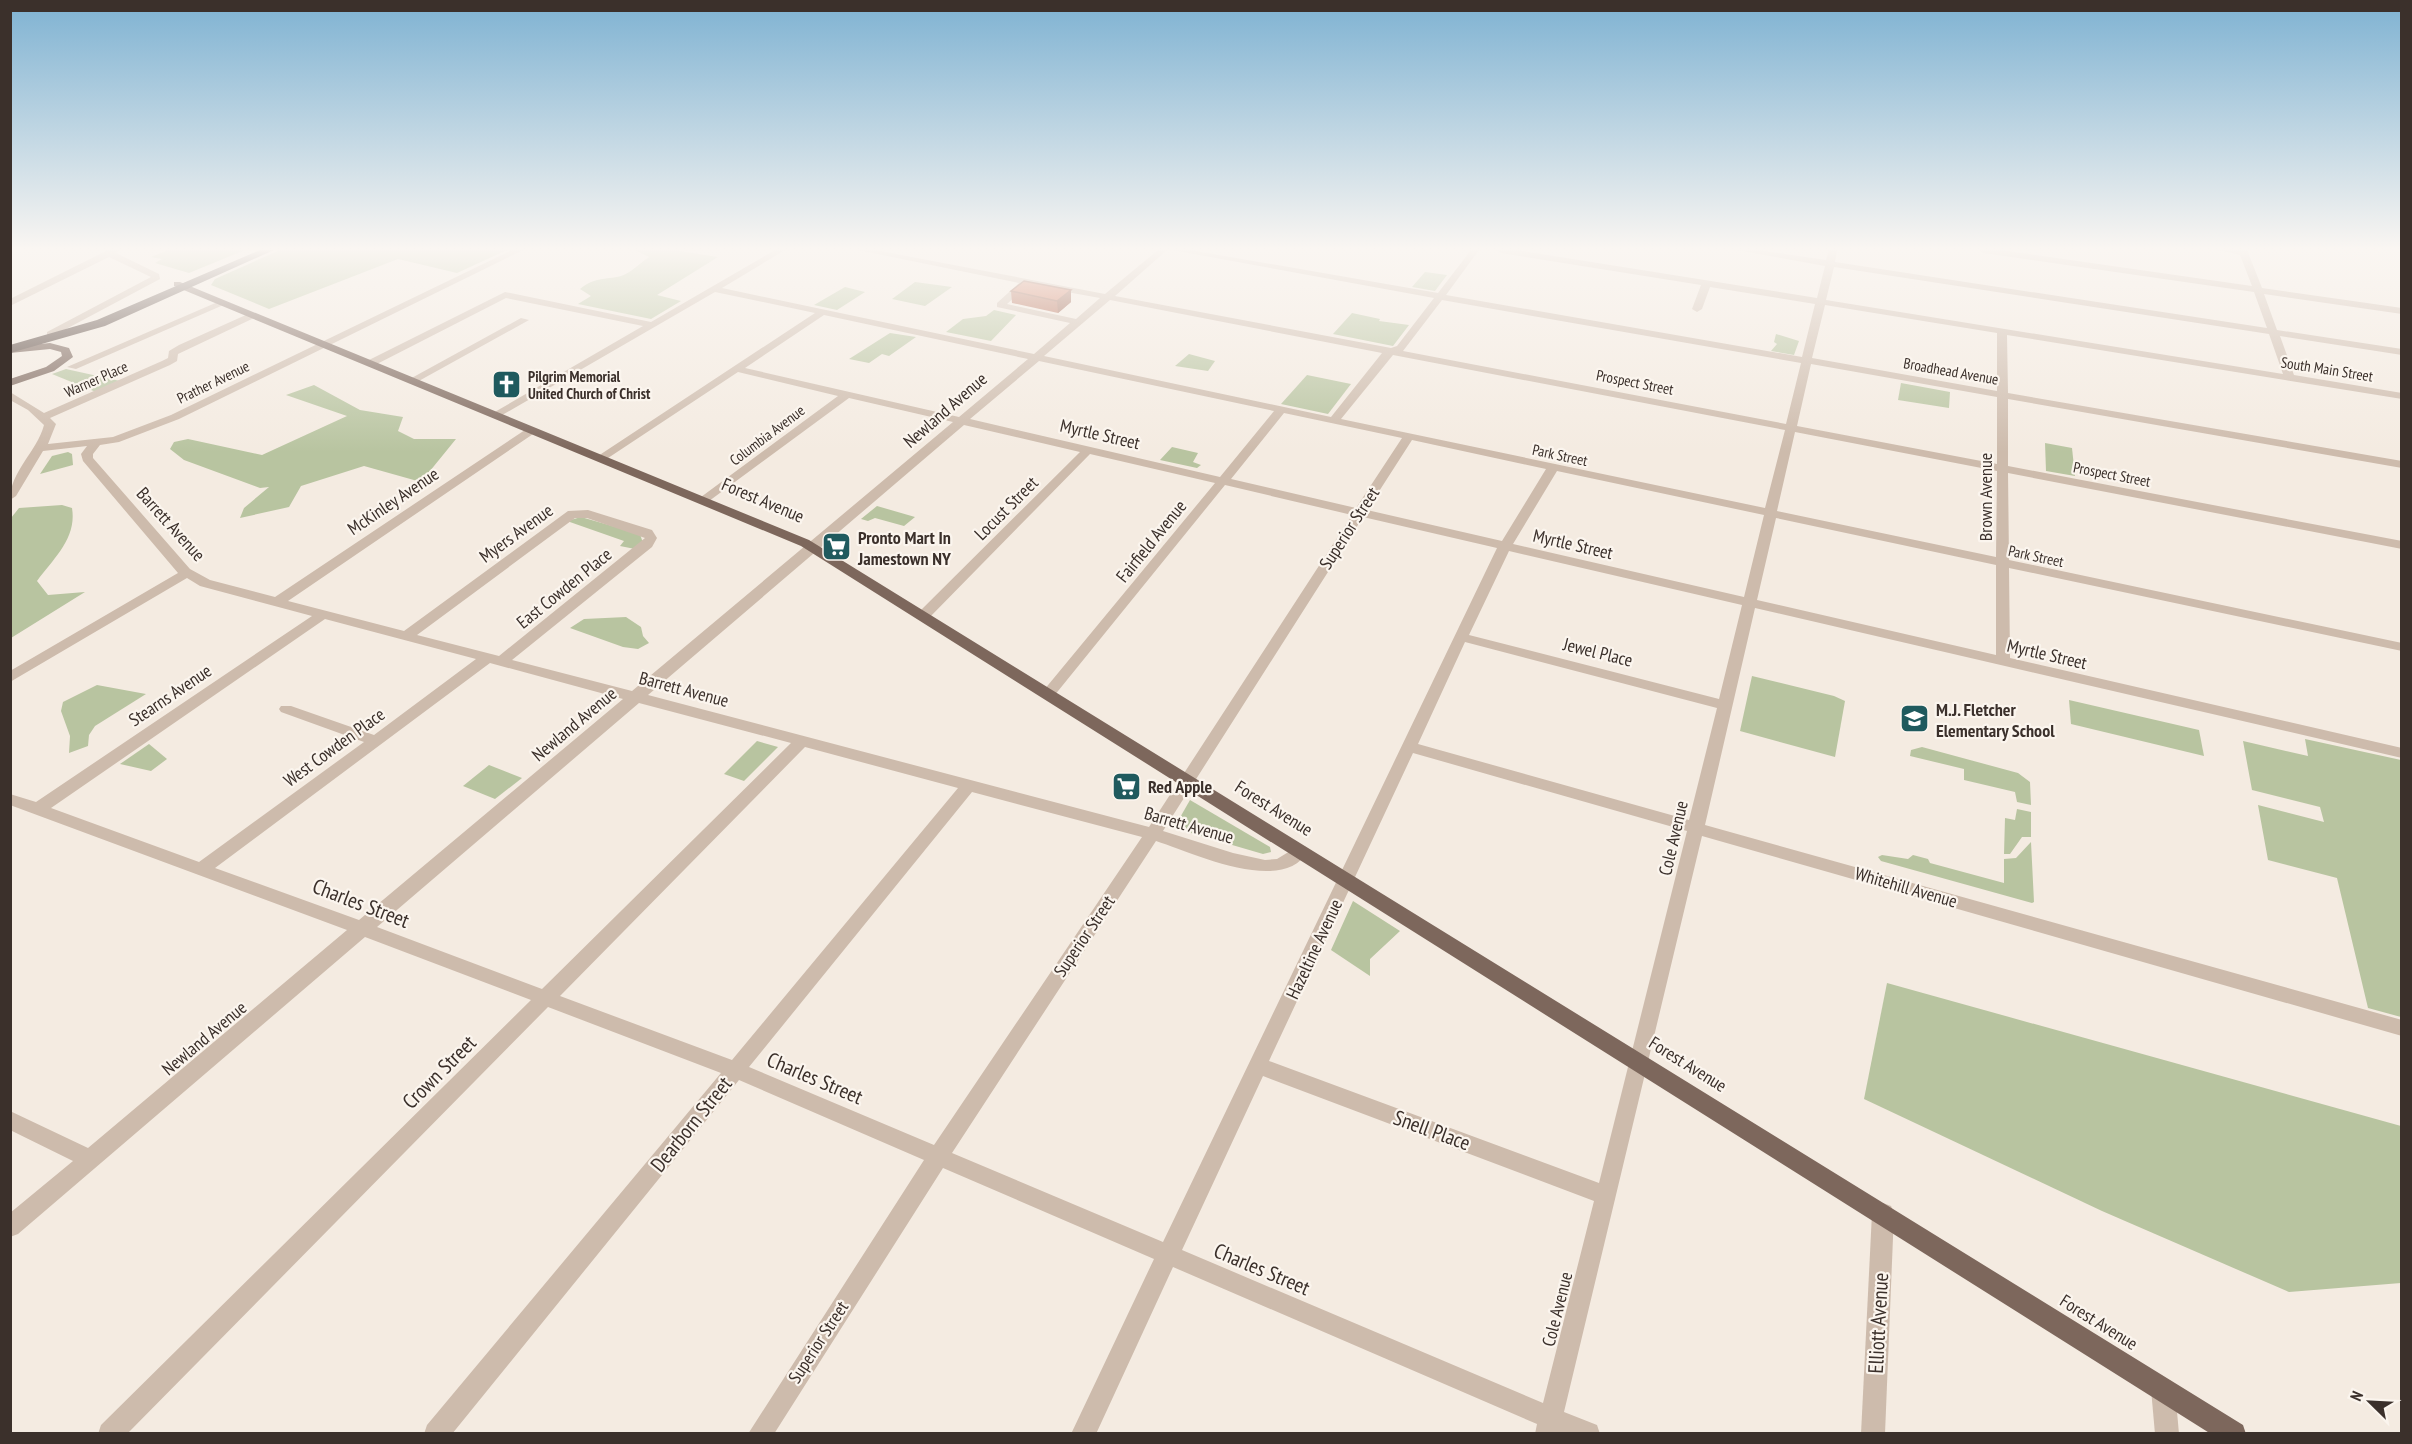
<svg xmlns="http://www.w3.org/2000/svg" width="2412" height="1444" font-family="'PT Sans Narrow',sans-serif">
<rect width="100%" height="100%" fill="#f4ebe1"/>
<g fill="#b8c4a0">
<polygon points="168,250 245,250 189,273 155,263 162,259 151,257"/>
<polygon points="280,250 507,250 457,273 398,259 269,309 211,285 215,279"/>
<path d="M635,250H673L718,257L657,295L681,301L651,319L578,304L591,296L580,289C594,277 605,280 621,276C631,273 641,262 649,257Z"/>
<polygon points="1425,272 1447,275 1435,291 1412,287"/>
<polygon points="915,282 952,287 925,306 892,299"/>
<polygon points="845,287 865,292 837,310 814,305"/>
<polygon points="994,310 1016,315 991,341 946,332 963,319 986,316"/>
<polygon points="1352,313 1380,319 1379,321 1409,325 1393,346 1333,334"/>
<polygon points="890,333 916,337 889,356 882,354 869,363 849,359"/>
<polygon points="1776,334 1799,341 1794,355 1771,351 1777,344 1774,342"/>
<polygon points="1189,354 1215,361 1208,371 1175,366"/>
<polygon points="66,369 120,381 96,392 52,374"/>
<polygon points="1307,375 1351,384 1328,414 1281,404"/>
<polygon points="1901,383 1950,392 1949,408 1898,400"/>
<polygon points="314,385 360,410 403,417 398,431 414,439 456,439 421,482 364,466 301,486 289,507 240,518 244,508 269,487 260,488 184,460 170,449 174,442 188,439 262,455 347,416 286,395"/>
<polygon points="2045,443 2072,448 2075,476 2046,471"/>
<polygon points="1172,447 1198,453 1193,462 1201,465 1197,468 1160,460"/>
<polygon points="68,452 72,454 73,465 40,474 52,456"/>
<path d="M62,505L72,508C77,538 54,558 37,581L48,595L85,592L11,638V518L19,508Z"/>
<polygon points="877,506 915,517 904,526 875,518 868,521 861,519"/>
<polygon points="581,517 640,534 643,543 635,549 620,546 624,541 567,521"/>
<polygon points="626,617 641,627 643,636 649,643 638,649 623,647 570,628 584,619"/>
<polygon points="1752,676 1834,696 1845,701 1835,757 1740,731"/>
<polygon points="97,685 146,694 95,726 89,735 88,746 69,753 70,736 61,711 63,702"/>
<polygon points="2069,700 2199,730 2204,756 2071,724"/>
<polygon points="2305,739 2401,760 2401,1017 2368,1008 2337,878 2268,860 2258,805 2324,822 2320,807 2252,790 2243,741 2308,756"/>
<polygon points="757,741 778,747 744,781 724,774"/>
<polygon points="149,744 167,759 151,771 120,764"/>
<polygon points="1922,747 2018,773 2030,782 2031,805 2017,802 2015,792 1964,780 1964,769 1910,756 1911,750"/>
<polygon points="489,765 522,778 495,799 463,786"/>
<polygon points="1190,800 1270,847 1271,852 1263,854 1174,828"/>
<polygon points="2017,809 2031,812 2031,837 2022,837 2010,854 2004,854 2005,818 2015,820"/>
<polygon points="2031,842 2034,902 2032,903 1881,861 1878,857 1882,855 1908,859 1913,855 1928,859 1930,863 2004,883 2004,859 2016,858"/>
<polygon points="1353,901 1400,931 1370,959 1370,976 1331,950"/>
<polygon points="1887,983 2401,1126 2401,1283 2289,1292 2102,1211 1864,1099"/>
</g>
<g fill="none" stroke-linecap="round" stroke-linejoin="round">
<g fill="#cdbbac" fill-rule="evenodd">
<polygon points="108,250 119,250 116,253 159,274 160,279 51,337 47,336 47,332 151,277 109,257 10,306 10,299"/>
<path d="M512,250H523L179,419L119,442L100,445L93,454V458L190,569L210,580L275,597L528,428H536V432L288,601L404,631L568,511L588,510L652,530L657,538L652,547L512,660L632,691L953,422L849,398L705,504L701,503V497L838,396L738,372L605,460L601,461L595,458L815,313L715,292L497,418L491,415L493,413L643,326L506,298L375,365H367V361L505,292L651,322L775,250H785L722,288L1034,354L1070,323L997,307V303L1019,283L858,250H875L1105,294L1158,250H1167L1115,296L1391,348L1397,346L1434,298L1172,250H1190L1438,293L1471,250H1479L1446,295L1802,357L1815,304L1710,287L1702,309L1697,312L1692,309L1701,285L1501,253L1497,250H1516L1817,298L1825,266L1737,250H1757L1826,260L1829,250H1837L1835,262L2267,328L2254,292L1983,253L1979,250H2000L2252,286L2240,255L2219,250H2247L2262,288L2402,308V314L2264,294L2277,330L2402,349V355L2280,336L2294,375L2402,393V399L2007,335L2008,393L2402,461V468L2008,399V466L2402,541V549L2008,473L2009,560L2402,643V651L2009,568L2010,658L2402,748V758L1755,608L1705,825L2402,1020V1036L1702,836L1564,1412L1597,1425L1600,1434H1535L1537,1424L1173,1267L1096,1434H1071L1154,1259L943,1168L774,1434H748L924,1160L739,1080L452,1434H424L427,1425L721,1073L548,1007L127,1434H98L101,1425L531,1000L365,937L18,1234L10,1237V1213L73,1161L10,1130V1111L88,1148L347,930L10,805V794L36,802L312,616L200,586L187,578L10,682V671L178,573L83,461L81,454L87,446L43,451L16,496L10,500C10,471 37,452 44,425L28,410L10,400V392L44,413L162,361L168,358L169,351L179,345L248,314H254V318L178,354L177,361L170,365L50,418L56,424L48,444L113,437L171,415ZM1834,267L2269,334L2283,374L1826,300ZM1028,285L1100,298L1076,319L1007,304ZM1110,300L1382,353L1331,417L1044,356ZM1442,300L1801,363L1786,424L1403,351ZM1825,305L1997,333V391L1812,358ZM824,315L1028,359L959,417L745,368ZM1393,355L1785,430L1765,508L1341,419ZM1039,361L1274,411L1220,477L970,419ZM1811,364L1997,397V464L1797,426ZM1284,413L1402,438L1356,508L1231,479ZM964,425L1080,452L918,613L916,616L923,620L928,619L1090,454L1215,483L1044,690L1042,693L1044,696H1054L1225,485L1352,515L1149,827L648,695ZM1795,432L1997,471L1996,557L1777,511ZM1412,440L1546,469L1502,541L1367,510ZM1557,471L1764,515L1744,597L1513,544ZM1363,517L1497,548L1163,1242L952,1153L1156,841C1193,853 1283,896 1308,851L1306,847L1300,845L1277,859L1265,860L1233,853L1163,831ZM575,518H587L645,538L499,656L417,635ZM1776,518L1996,565V655L1757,600ZM1509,551L1742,605L1719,699L1469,635ZM325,619L476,659L374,735L291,706H281L279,709L281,712L364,742L199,862L51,808ZM1465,642L1717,708L1689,820L1418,744ZM490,663L623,699L359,920L215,868ZM639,703L791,743L542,989L377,927ZM805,747L958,788L732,1060L560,996ZM1413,753L1687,831L1599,1183L1269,1061ZM972,792L1142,837L934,1145L749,1067ZM1263,1076L1594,1201L1543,1403L1182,1250Z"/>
<polygon points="220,301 228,303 76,369 67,367"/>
<polygon points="521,318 529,320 417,382 408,380"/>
<polygon points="1883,1203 1891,1206 1894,1213 1885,1434 1861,1434 1872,1213 1875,1206"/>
<polygon points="2163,1377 2171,1381 2175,1389 2179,1434 2155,1434 2151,1389 2155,1381"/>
</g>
<g fill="#7d675c" fill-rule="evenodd">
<polygon points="174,282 180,282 809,540 2243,1425 2246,1434 2211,1434 801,546 174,286"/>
<polygon points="50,343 69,348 73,357 54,371 10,386 10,379 46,367 62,356 61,352 50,349 10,353 10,347"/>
</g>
<polygon fill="#5c4a42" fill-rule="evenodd" points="260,250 274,250 105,326 10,353 10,345 97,320"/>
</g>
<polygon fill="#ac5a40" points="1071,290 1071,302 1058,313 1012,303 1011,291"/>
<polygon fill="#8c4a34" points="1071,290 1071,302 1058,313 1057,301"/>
<polygon fill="#c8694b" stroke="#8c4a34" stroke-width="1.5" points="1024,281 1071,290 1057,301 1011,291"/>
<linearGradient id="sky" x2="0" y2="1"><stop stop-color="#7eb2d2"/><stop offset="0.55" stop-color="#faf6f2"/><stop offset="1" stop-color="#faf6f2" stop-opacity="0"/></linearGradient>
<rect width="2412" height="452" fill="url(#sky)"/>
<defs>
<symbol id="church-square" viewBox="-11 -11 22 22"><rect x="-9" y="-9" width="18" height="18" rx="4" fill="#1f5a5e" stroke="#fbf5ee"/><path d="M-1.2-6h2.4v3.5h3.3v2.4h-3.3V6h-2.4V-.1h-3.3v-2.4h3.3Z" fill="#fff"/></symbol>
<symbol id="supermarket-square" viewBox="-11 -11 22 22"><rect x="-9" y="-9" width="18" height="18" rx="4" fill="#1f5a5e" stroke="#fbf5ee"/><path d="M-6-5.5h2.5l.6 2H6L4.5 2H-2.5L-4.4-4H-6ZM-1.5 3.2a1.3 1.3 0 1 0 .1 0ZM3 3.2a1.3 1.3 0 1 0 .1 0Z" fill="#fff"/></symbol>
<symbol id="school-square" viewBox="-11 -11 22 22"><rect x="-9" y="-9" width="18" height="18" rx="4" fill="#1f5a5e" stroke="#fbf5ee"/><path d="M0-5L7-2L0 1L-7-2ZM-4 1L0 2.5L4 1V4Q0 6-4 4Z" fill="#fff"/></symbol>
</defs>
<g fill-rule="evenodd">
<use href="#church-square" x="490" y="368" width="33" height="33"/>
<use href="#supermarket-square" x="820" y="530" width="33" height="33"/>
<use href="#school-square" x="1898" y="702" width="33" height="33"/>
<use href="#supermarket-square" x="1110" y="770" width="33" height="33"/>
</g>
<g text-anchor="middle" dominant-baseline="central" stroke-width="4.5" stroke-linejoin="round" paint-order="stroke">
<g font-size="15" fill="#3b302b" stroke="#fbf5ee">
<text transform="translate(2327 369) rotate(9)">South Main Street</text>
<text transform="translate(1951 371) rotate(10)">Broadhead Avenue</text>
<text transform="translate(96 379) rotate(-24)">Warner Place</text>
<text transform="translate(213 382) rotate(-26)">Prather Avenue</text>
<text transform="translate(1635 382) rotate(11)">Prospect Street</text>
<text transform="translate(767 435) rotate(-37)">Columbia Avenue</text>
<text transform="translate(1560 455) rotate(12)">Park Street</text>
<text transform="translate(2112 474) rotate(11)">Prospect Street</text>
<text transform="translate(2036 556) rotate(12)">Park Street</text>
</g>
<g font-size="15" font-weight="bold" fill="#3b302b" stroke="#fbf5ee" text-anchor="start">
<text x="528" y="376">Pilgrim Memorial<tspan x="528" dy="17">United Church of Christ</tspan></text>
</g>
<g font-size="18" fill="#3b302b" stroke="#fbf5ee">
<text transform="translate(945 410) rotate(-41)">Newland Avenue</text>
<text transform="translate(1100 434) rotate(13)">Myrtle Street</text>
<text transform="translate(1985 497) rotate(-90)">Brown Avenue</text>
<text transform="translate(763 500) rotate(23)">Forest Avenue</text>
<text transform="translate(393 501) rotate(-34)">McKinley Avenue</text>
<text transform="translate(1006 508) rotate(-45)">Locust Street</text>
<text transform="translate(171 524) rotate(48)">Barrett Avenue</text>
<text transform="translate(1349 528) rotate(-57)">Superior Street</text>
<text transform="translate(516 533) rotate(-36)">Myers Avenue</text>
<text transform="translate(1151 541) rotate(-51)">Fairfield Avenue</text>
<text transform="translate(1573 544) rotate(13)">Myrtle Street</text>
<text transform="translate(564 588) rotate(-39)">East Cowden Place</text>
<text transform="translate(1598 652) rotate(14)">Jewel Place</text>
<text transform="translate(2047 654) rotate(13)">Myrtle Street</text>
<text transform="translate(684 689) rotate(15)">Barrett Avenue</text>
<text transform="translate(170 695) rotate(-34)">Stearns Avenue</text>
<text transform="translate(574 724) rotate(-40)">Newland Avenue</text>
<text transform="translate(334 747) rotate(-36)">West Cowden Place</text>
<text transform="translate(1274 808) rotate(32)">Forest Avenue</text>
<text transform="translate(1189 825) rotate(16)">Barrett Avenue</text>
<text transform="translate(1673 838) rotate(-77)">Cole Avenue</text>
<text transform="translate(1906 887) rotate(16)">Whitehill Avenue</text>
<text transform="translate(1084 936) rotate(-56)">Superior Street</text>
<text transform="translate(1314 949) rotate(-65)">Hazeltine Avenue</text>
<text transform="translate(204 1038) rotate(-40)">Newland Avenue</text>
<text transform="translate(1688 1064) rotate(32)">Forest Avenue</text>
<text transform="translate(1557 1309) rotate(-76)">Cole Avenue</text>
<text transform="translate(2099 1322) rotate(32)">Forest Avenue</text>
<text transform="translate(818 1342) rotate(-57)">Superior Street</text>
</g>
<g font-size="18" font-weight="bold" fill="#3b302b" stroke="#fbf5ee" text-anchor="start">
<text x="858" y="537">Pronto Mart In<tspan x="858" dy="21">Jamestown NY</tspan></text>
<text x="1936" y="709">M.J. Fletcher<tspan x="1936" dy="21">Elementary School</tspan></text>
<text x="1148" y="786">Red Apple</text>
</g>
<g font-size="21" fill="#3b302b" stroke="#fbf5ee">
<text transform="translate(361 903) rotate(21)">Charles Street</text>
<text transform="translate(439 1072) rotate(-45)">Crown Street</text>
<text transform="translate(815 1078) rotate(23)">Charles Street</text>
<text transform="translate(691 1124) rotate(-51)">Dearborn Street</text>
<text transform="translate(1432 1130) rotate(20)">Snell Place</text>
<text transform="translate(1262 1269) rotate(23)">Charles Street</text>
<text transform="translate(1878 1323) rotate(-87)">Elliott Avenue</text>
</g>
</g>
<rect width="2412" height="1444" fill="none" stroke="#3b302b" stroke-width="24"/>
<g transform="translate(2370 1402) rotate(294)" stroke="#fbf5ee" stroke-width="4.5" paint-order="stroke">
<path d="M0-4.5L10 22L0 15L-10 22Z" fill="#3b302b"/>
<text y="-9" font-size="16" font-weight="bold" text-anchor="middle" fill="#3b302b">N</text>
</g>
</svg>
